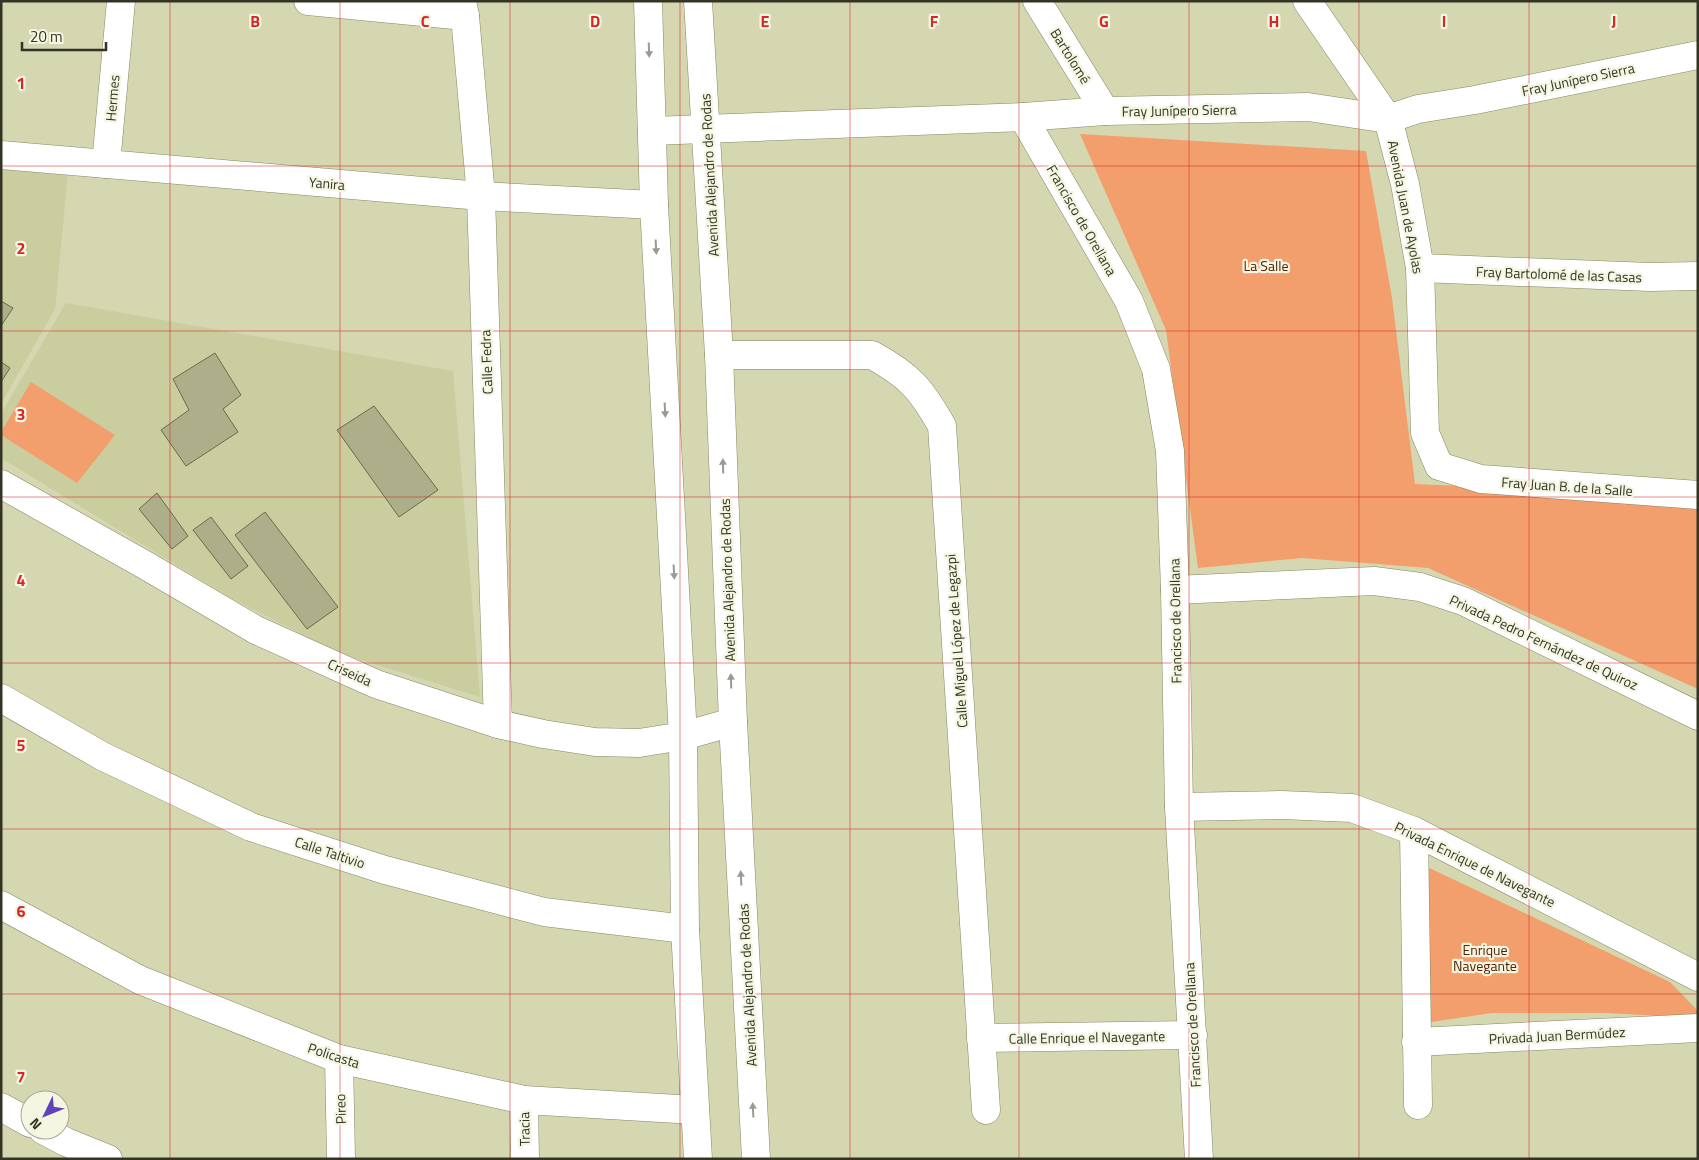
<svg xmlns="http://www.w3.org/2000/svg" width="1699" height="1160" font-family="'Titillium Web',sans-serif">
<rect width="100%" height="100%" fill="#d4d7af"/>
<g fill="#cacd9e">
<polygon points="1,166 68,171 55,309 1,404"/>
<polygon points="66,303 453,371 480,697 339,653 229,597 1,458 1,414"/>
</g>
<g fill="#f39e6d">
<polygon points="1080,134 1366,151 1392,298 1415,484 1485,487 1698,507 1698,689 1428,568 1302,558 1198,568 1166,330"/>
<polygon points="31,382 115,435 77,483 1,435 1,432"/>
<polygon points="1425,866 1670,982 1698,1011 1698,1018 1606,1013 1492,1013 1431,1022"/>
</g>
<g fill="#acaf89" stroke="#6a6c48">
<polygon points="1,301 13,308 1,326"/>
<polygon points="215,353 241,395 223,409 238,432 186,466 161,430 189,410 173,379"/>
<polygon points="1,362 10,368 1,382"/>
<polygon points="374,406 438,490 399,517 337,430"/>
<polygon points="157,493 188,536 172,549 139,509"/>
<polygon points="265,512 338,607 307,629 235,535"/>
<polygon points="211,517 248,566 231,579 193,530"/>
</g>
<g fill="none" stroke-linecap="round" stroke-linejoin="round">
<defs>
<g id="minor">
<polyline points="308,1 465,16"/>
<polyline points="462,1 465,16 481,196 498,724"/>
<polyline points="1037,1 1105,111"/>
<polyline points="1307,1 1388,119 1405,184 1420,268 1425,433 1439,466 1481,479 1698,495"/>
<polyline points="1023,117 1129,301 1156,369 1170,451 1175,590 1179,807 1199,1159"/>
<polyline points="652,131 1023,117 1105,111 1308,107 1388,119 1418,109 1475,100 1698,55"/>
<polyline points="1,155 481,196 654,205"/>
<polyline points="106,164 121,1"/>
<polyline points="1420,268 1650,277 1698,276"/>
<path d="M719,355H872C910,376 921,389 942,426L986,1110"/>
<polyline points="1,484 145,565 256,630 376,684 498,724 543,734 595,742 639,743 683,736 733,722"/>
<polyline points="1175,590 1374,581 1420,587 1463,601 1698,716"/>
<polyline points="1,698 102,756 251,827 385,870 544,912 685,929"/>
<polyline points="1179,807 1282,805 1352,808 1414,831 1698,977"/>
<polyline points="1414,831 1418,1105"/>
<polyline points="1,905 140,980 339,1059 524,1100 695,1110"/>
<polyline points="981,1038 1193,1035"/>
<polyline points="1416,1042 1698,1028"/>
<polyline points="339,1059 341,1159"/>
<polyline points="524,1100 525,1159"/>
<polyline points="1,1107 30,1123"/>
<polyline points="43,1130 66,1142 108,1159"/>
</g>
<g id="tertiary">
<polyline points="648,1 654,205 683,736 685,929 698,1159"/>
<polyline points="698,1 719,355 733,722 756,1159"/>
</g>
</defs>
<use href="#minor" stroke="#868863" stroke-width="29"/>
<use href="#tertiary" stroke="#868863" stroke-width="29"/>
<use href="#minor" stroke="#fff" stroke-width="28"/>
<use href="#tertiary" stroke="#fff" stroke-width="28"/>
</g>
<defs><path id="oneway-solid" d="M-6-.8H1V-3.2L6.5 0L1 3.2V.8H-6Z" transform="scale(1.25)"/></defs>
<g fill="#999a92">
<use href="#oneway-solid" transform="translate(649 50) rotate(88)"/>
<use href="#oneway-solid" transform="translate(656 247) rotate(87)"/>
<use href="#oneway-solid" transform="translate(665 410) rotate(87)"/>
<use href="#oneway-solid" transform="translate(723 466) rotate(-92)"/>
<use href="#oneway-solid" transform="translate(674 572) rotate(87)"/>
<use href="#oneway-solid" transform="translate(731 681) rotate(-92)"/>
<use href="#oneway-solid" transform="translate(741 878) rotate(-93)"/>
<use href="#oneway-solid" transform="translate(753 1110) rotate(-93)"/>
</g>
<path fill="none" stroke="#d62828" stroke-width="1" stroke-opacity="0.55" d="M170,1V1159M340,1V1159M510,1V1159M680,1V1159M850,1V1159M1019,1V1159M1189,1V1159M1359,1V1159M1529,1V1159M1,166H1698M1,331H1698M1,497H1698M1,663H1698M1,829H1698M1,994H1698"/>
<g text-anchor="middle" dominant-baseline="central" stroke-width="4.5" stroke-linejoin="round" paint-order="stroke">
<g font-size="14" fill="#333424" stroke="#f4f6e2">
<text transform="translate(1071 56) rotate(58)">Bartolomé</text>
<text transform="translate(1578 79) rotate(-12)">Fray Junípero Sierra</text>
<text transform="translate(112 98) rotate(-85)">Hermes</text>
<text transform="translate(1179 110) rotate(-1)">Fray Junípero Sierra</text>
<text transform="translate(709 175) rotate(-93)">Avenida Alejandro de Rodas</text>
<text transform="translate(327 183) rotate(5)">Yanira</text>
<text transform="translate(1406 207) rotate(79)">Avenida Juan de Ayolas</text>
<text transform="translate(1082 220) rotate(60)">Francisco de Orellana</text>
<text transform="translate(1559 274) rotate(2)">Fray Bartolomé de las Casas</text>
<text transform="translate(486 362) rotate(-92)">Calle Fedra</text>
<text transform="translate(1567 486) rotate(4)">Fray Juan B. de la Salle</text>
<text transform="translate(727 580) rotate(-92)">Avenida Alejandro de Rodas</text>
<text transform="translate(1175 621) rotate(-91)">Francisco de Orellana</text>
<text transform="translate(956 641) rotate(-94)">Calle Miguel López de Legazpi</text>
<text transform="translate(1544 642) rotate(25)">Privada Pedro Fernández de Quiroz</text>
<text transform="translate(350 672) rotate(24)">Criseida</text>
<text transform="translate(330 852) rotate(18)">Calle Taltivio</text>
<text transform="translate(1475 864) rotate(26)">Privada Enrique de Navegante</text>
<text transform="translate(747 985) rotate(-93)">Avenida Alejandro de Rodas</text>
<text transform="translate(1192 1025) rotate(-93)">Francisco de Orellana</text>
<text transform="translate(1557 1035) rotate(-3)">Privada Juan Bermúdez</text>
<text transform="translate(1087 1037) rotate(-1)">Calle Enrique el Navegante</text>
<text transform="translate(334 1055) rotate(18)">Policasta</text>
<text transform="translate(340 1109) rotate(-92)">Pireo</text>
<text transform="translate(524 1129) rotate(-91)">Tracia</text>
</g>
<g font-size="14" fill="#512405" stroke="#f4f6e2">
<text x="1266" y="265">La Salle</text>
<text x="1485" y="949">Enrique<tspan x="1485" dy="16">Navegante</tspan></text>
</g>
</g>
<g font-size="16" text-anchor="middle" font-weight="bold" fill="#d62828" stroke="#f4f6e2" stroke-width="4.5" stroke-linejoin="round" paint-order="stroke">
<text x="255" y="27">B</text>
<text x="425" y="27">C</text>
<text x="595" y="27">D</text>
<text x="765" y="27">E</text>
<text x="934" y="27">F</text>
<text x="1104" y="27">G</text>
<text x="1274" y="27">H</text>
<text x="1444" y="27">I</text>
<text x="1614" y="27">J</text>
<text x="21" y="89">1</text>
<text x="21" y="254">2</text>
<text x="21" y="420">3</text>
<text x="21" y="586">4</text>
<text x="21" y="751">5</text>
<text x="21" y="917">6</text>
<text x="21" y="1083">7</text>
</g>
<rect width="1699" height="1160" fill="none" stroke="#333424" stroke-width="5"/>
<g transform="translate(45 1115) rotate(227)"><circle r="24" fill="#f4f6e2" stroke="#a7a896"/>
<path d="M0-4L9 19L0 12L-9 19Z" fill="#6242ba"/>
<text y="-8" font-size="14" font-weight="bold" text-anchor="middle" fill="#333424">N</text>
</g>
<path d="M22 42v8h84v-8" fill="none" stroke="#333424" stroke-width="2.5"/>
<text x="30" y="42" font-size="15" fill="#333424" stroke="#f4f6e2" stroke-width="4" paint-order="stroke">20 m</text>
</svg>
